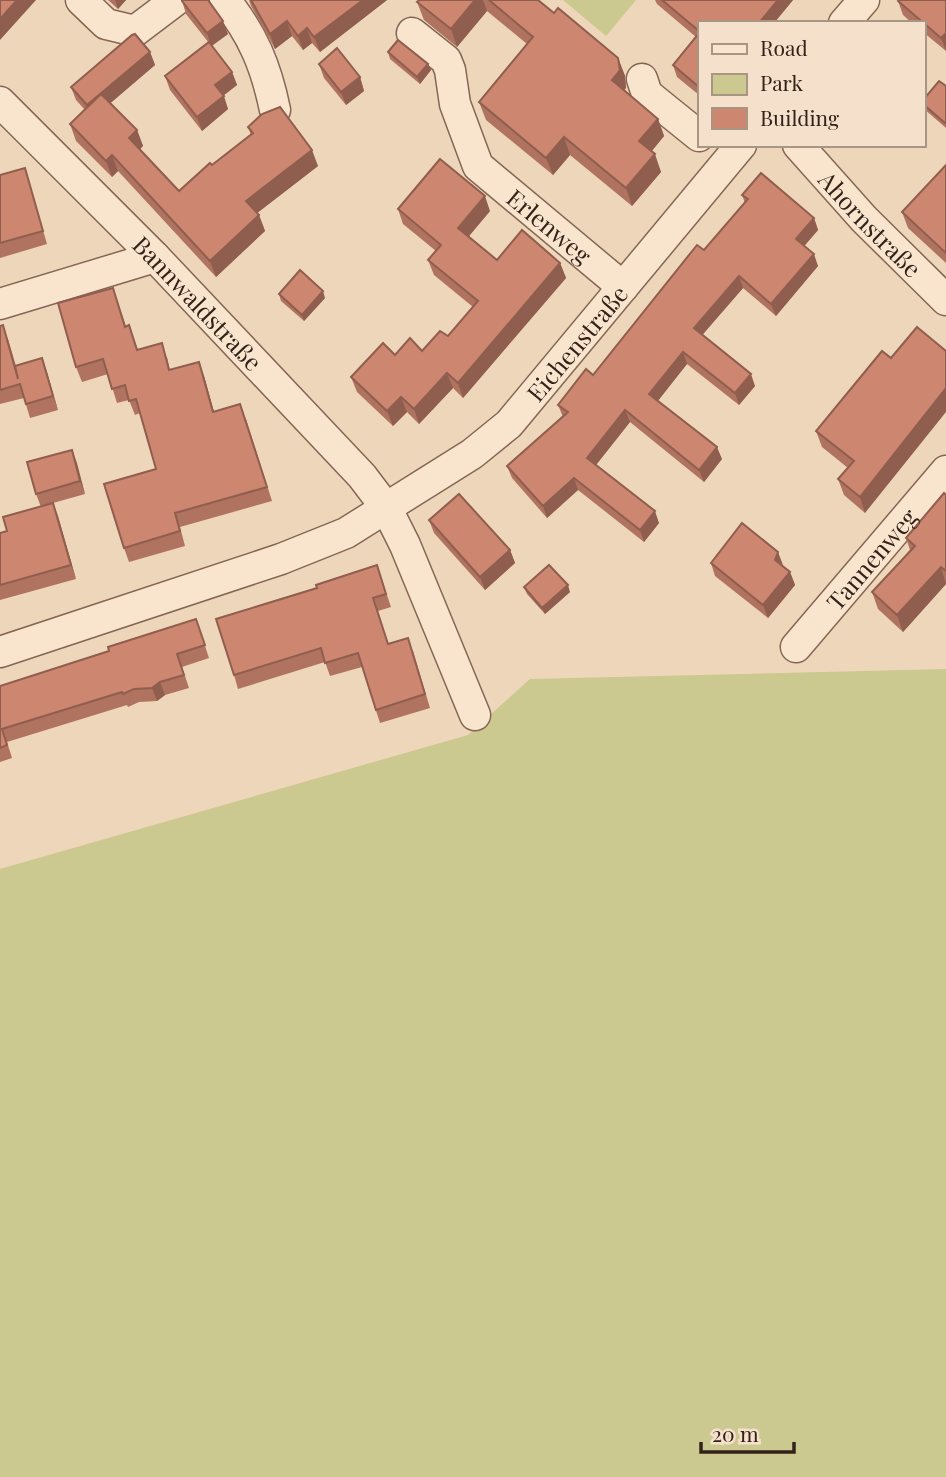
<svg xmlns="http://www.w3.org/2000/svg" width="946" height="1477" font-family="'Playfair Display',serif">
<rect width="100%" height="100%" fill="#eed6bb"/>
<g fill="#cbc890">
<polygon points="563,0 636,0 606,36"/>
<polygon points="946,669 946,1477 0,1477 0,869 468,735 530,679"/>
</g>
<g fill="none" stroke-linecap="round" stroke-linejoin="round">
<defs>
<g id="minor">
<polyline points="81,0 106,24 135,31 176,0"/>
<path d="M225,0C253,35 266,66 275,110"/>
<polyline points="844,23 864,0"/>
<path id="s1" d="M412,33L446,60L450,70L455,104L478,166L623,287"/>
<polyline points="642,79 647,94 699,136"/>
<path id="s2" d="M0,102L155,257L362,476L387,509L405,545L475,715"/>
<path id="s3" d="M798,145L864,219L946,300"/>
<polyline points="0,304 155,257"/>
<path id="s4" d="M796,647L946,471"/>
<path id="s5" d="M0,652L281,559L346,533L472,454L509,424L741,145"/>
</g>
</defs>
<use href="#minor" stroke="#856655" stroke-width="33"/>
<use href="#minor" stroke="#f9e5ce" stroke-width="30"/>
</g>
<g fill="#b07360">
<polygon points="108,0 126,0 118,9"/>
<polygon points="249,0 387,0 320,52 312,43 303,50 292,36 275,49 251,6"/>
<polygon points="419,0 538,0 554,13 618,58 625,76 626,88 624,90 658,119 664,136 652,151 661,172 632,206 570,155 553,175 486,120 479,102 527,44 487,11 457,47 424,20 417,2"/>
<polygon points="655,0 793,0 774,23 699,23 699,95 677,77 673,65 696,37 657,4"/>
<polygon points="946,0 946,51 923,32 923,23 912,23 903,15 898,1"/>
<polygon points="182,1 228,34 212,46 232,72 237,85 223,96 228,109 202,131 170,90 165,76 209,43 186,14"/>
<polygon points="150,52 155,65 110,103 137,130 143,146 140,149 179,191 251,135 248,127 318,166 257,213 259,215 265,231 216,277 118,171 112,177 76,141 70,124 85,110 76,100 71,87"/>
<polygon points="388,52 428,64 431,70 420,84 390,59"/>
<polygon points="319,64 360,77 364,91 346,105 324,78"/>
<polygon points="946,86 946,128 923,108 923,100"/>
<polygon points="946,165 946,263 908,228 902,212"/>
<polygon points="25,168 47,244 0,258 0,175"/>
<polygon points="742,195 814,218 818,230 804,246 818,266 776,316 743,288 702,335 755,386 739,405 687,364 658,400 722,459 704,482 630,422 596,465 659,523 644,542 578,490 547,518 512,478 507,466 563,417 558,405 593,375 704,250 745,203"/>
<polygon points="398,209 490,211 469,236 497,260 560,263 566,278 463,398 453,388 419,424 407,412 393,426 357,392 351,377 395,355 422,351 448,336 473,307 434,275 428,260 436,251 403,224"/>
<polygon points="113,288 126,326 129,325 138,350 167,357 170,370 204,376 214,412 246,419 272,501 180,527 185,546 129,562 124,548 156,469 140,413 135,415 129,400 117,403 108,374 82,382 76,367"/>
<polygon points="279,294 325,298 304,321 281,301"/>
<polygon points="0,326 8,339 16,366 42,358 58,410 30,418 24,398 0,404"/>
<polygon points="891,358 865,513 844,495 838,479 848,468 822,447 816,431"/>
<polygon points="72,450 85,494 53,503 76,579 0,600 0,533 7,531 41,507 36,494"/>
<polygon points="946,495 946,584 903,632 878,609 872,592 910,550 906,538"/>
<polygon points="429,520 510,550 515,563 485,590 434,533"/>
<polygon points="711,563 783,566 790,572 795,585 768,618 715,576"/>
<polygon points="377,565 391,607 378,611 388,643 413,651 430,708 380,723 362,667 330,676 325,662 238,689 234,675 317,588"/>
<polygon points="524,587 570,592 545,614 527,594"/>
<polygon points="196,619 209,658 182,667 189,688 165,695 157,701 139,702 128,707 127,705 7,742 12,758 0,762 0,686 109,651"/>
</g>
<g fill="#905e4e">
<polygon points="17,0 36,0 0,40 0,19"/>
<polygon points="115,0 126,0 118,9"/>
<polygon points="363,0 387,0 320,52 314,37"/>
<polygon points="475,0 483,0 487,11 457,47 451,29"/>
<polygon points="778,0 793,0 774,23 759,23"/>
<polygon points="223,21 228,34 211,46 207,33"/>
<polygon points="287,21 292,36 275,49 270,34"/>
<polygon points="307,28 312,43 303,50 298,36"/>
<polygon points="946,33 946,51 941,38"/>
<polygon points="150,52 155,65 92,119 87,105"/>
<polygon points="618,58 625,76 626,88 618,97 612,80"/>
<polygon points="428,64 431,70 420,84 417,77"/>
<polygon points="232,72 237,85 220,98 215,85"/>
<polygon points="360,77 364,91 346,105 341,92"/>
<polygon points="224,96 228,109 202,131 197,117"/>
<polygon points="658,119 664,136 645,159 639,141"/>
<polygon points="137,130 143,146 135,154 129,138"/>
<polygon points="564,137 570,155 553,175 546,158"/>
<polygon points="312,150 318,166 252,217 246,201"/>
<polygon points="655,154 661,172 632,206 626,188"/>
<polygon points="112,155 118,171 112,177 106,161"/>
<polygon points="485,196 490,211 464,242 458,228"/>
<polygon points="259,215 265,231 216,277 210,261"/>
<polygon points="814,218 818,230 800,251 796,239"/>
<polygon points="814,254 818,266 776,316 771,304"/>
<polygon points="560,263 566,278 463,398 458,383"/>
<polygon points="739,276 743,288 698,340 694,328"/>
<polygon points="323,291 325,298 304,321 302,315"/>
<polygon points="683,352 687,364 654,406 649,394"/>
<polygon points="42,358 47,372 58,410 53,396"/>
<polygon points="199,362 204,376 218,427 213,412"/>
<polygon points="447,373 453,388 419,424 414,409"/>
<polygon points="751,374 755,386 739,405 735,393"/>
<polygon points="946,388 946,412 865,513 860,497"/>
<polygon points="401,397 407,412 393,426 387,411"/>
<polygon points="625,410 630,422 592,470 587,458"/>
<polygon points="717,447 722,459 704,482 699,470"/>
<polygon points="72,450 77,463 85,494 80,481"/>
<polygon points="574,478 578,490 547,518 543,506"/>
<polygon points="53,503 58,516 76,579 71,565"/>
<polygon points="655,511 659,523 644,542 640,530"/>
<polygon points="510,550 515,563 485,590 480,577"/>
<polygon points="778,552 783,565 775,560"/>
<polygon points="941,567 946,584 903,632 897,615"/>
<polygon points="790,572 795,585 768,618 763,605"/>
<polygon points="568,585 570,592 545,614 542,608"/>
<polygon points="160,682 165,695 157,701 152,688"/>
</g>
<g fill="#cd8670" stroke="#905e4e" stroke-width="2">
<polygon points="0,0 17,0 0,19"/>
<polygon points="182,0 208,0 223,21 207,33 182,1"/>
<polygon points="251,0 363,0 314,37 307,28 298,36 287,21 270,34"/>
<polygon points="419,0 475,0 451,29 417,2"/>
<polygon points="489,0 538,0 554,13 558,8 618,58 620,70 612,80 658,119 639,141 655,154 626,188 564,137 546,158 479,102 533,37"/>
<polygon points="662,0 778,0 759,23 699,23 699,31"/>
<polygon points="899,0 946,0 946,33 941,38 898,1"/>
<polygon points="699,33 699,87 673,65"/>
<polygon points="135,34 150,52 87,105 71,87 132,35"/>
<polygon points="398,40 428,64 417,77 388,52"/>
<polygon points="209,42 232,72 215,85 224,96 197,117 165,76"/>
<polygon points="337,48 360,77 341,92 319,64"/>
<polygon points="939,81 946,86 946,121 945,123 923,104 923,100"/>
<polygon points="101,94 137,130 129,138 179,191 210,163 212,165 253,133 248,127 262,114 280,107 312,150 246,201 259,215 210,261 112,155 106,161 70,124"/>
<polygon points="440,159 485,196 458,228 497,260 522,230 560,263 458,383 447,373 414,409 401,397 387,411 351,377 383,343 395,355 410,338 422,351 440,331 448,336 478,301 428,260 441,245 398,209"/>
<polygon points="946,165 946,253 902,212"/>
<polygon points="25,168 43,231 0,243 0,175"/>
<polygon points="761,173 814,218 796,239 814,254 771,304 739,276 694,328 751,374 735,393 683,352 649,394 717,447 699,470 625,410 587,458 655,511 640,530 574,478 543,506 507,466 568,412 558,405 586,369 593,375 697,245 704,250 748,199 742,195"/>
<polygon points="300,270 323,291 302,315 279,294"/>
<polygon points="113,288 125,327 129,325 137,350 162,343 169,370 199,362 213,412 240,404 267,487 175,513 180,531 124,548 104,484 156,469 136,399 129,401 125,385 112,389 103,359 76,367 58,303"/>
<polygon points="3,325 18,379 15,366 42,358 53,396 26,404 20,384 0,390 0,326"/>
<polygon points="917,327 946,351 946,388 860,497 838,479 854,461 816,431 882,351 891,358"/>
<polygon points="72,450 80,481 36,494 27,462"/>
<polygon points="944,493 946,495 946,571 941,567 897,615 872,592 915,546 906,538"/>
<polygon points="459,494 510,550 480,577 429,520"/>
<polygon points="53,503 71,565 0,585 0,533 7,531 3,517"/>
<polygon points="742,523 778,552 775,560 790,572 763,605 711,563"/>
<polygon points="377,565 386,594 373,598 388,644 408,638 425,694 376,710 358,653 325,663 321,648 234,675 216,619 317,588 316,585"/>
<polygon points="549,565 568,585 542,608 524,587"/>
<polygon points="196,619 205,645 177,654 184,675 160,682 152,688 134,689 123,694 122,692 2,729 7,745 0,748 0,686 109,651 108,647"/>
</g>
<g text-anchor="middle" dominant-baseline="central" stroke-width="6" stroke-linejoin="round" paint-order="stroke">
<g font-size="24" fill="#34221a" stroke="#f5e1cb">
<text stroke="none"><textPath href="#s3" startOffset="107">Ahornstraße</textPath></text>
<text stroke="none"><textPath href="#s1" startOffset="248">Erlenweg</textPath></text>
<text stroke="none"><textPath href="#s2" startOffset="282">Bannwaldstraße</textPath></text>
<text stroke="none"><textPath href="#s5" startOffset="668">Eichenstraße</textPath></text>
<text stroke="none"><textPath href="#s4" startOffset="116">Tannenweg</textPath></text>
</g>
</g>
<rect x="698" y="21" width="228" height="126" fill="#f5e1cb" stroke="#a89584" stroke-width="2"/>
<rect x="712" y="44" width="35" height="10" fill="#f9e5ce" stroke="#a89584" stroke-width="2"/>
<text x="760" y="56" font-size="21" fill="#34221a">Road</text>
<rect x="712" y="74" width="35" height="21" fill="#cbc890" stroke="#a89584" stroke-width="2"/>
<text x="760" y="91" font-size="21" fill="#34221a">Park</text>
<rect x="712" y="108" width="35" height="21" fill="#cd8670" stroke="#a89584" stroke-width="2"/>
<text x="760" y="126" font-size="21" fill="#34221a">Building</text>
<path d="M701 1442v10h93v-10" fill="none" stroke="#34221a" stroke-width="3.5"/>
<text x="712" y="1442" font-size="21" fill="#34221a" stroke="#f5e1cb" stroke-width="5" paint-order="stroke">20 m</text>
</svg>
